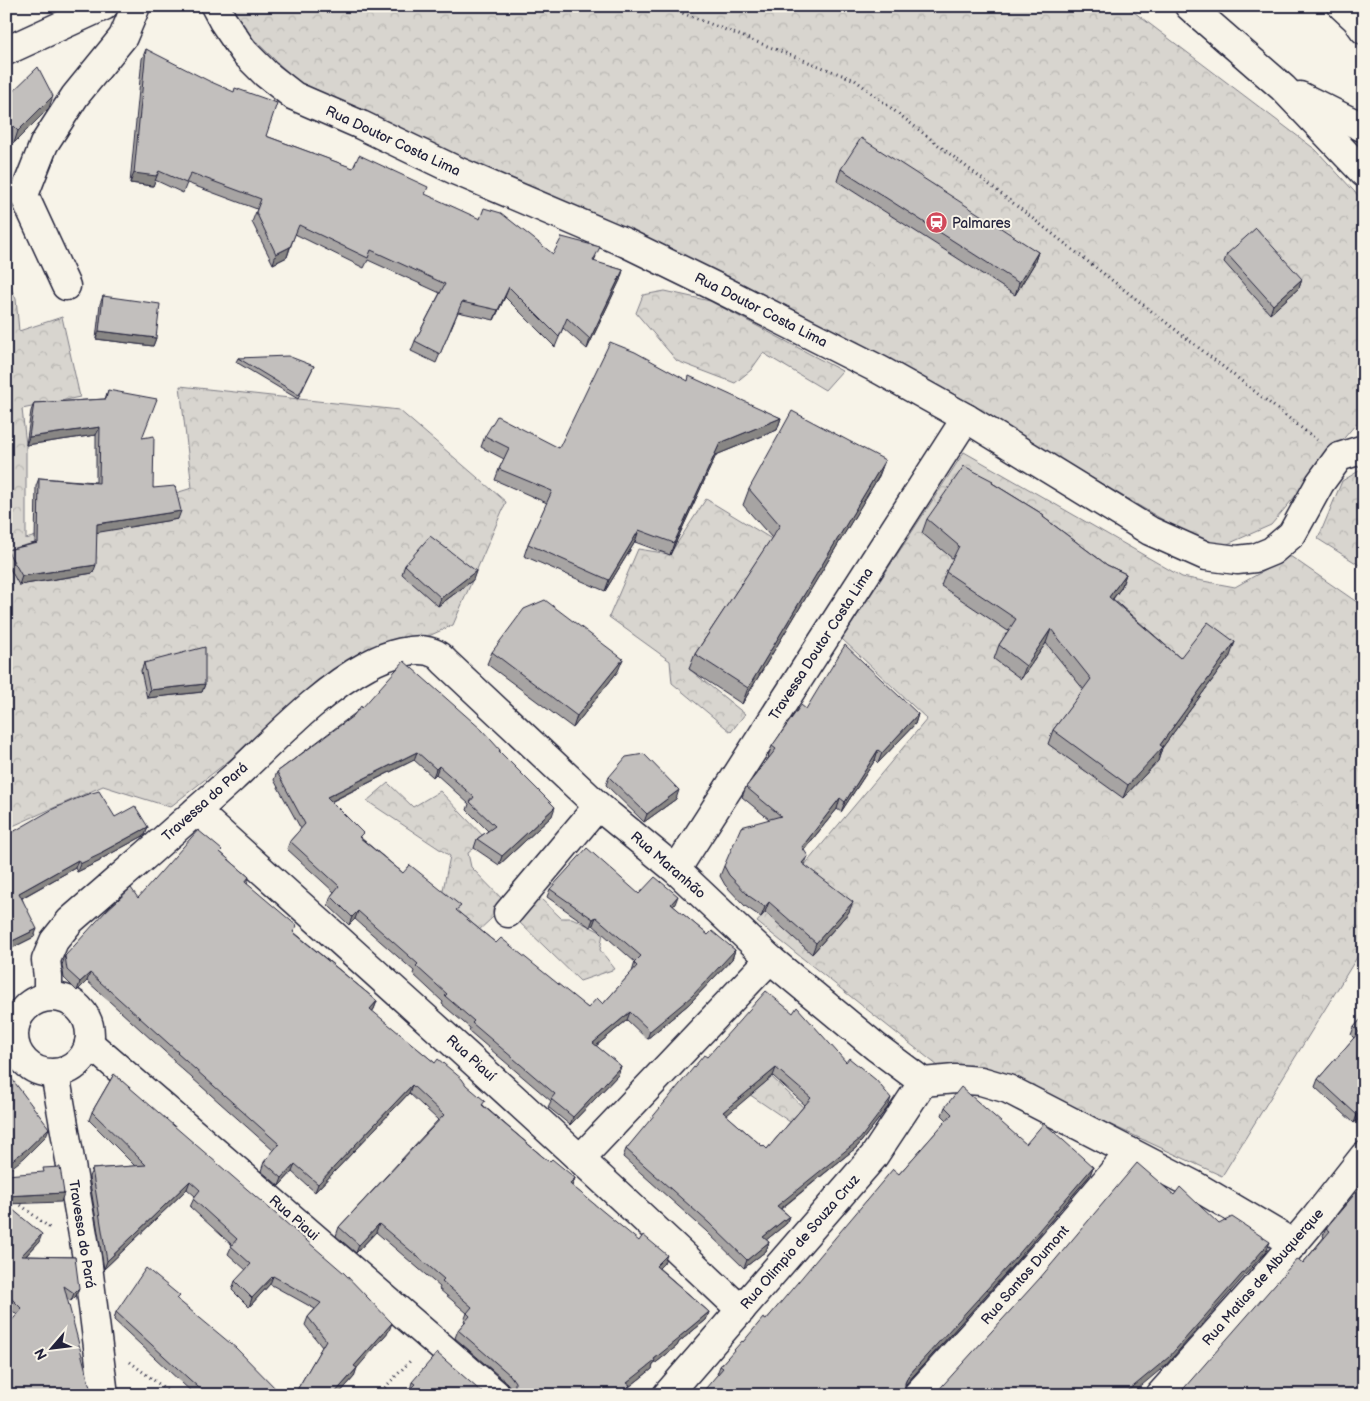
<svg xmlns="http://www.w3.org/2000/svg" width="1370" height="1401" font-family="'Balsamiq Sans',sans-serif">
<defs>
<pattern id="forest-crowns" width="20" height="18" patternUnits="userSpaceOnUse" patternTransform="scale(1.25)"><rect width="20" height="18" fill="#d8d5cf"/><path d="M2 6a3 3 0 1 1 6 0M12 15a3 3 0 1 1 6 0" fill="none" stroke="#b9b7b3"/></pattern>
</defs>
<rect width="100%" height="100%" fill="#f7f3e8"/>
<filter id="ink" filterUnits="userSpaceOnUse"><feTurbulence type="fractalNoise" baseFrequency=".02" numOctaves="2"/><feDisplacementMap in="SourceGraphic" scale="10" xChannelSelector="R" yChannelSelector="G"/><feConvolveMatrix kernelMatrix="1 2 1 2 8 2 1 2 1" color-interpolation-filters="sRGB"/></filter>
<g filter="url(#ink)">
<g fill="url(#forest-crowns)" stroke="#7d7c85">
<polygon points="229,6 1126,6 1316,150 1364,202 1364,417 1361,418 1271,525 1214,550 950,394 594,214 310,94 239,25"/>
<polygon points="6,278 16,299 19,331 62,317 80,397 22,409 26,445 26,539 192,488 180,386 399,410 506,502 453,625 330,681 170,807 103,786 6,829"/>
<polygon points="665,291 710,301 842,371 825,390 763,353 751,370 735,383 677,361 636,313 643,295"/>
<polygon points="964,452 1182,577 1235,587 1290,556 1364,607 1364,946 1222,1176 985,1067 938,1066 757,922 927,719 842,639"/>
<polygon points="1364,468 1364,568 1318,539 1342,481"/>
<polygon points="706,499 775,541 689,669 745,714 731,732 672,683 670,661 609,617 638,549 670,554"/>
<polygon points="388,783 413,807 440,791 486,839 468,853 471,867 507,904 477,932 441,900 450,856 367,801"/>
<polygon points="539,897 561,918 572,918 603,933 600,950 615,969 580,981 515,918"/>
<polygon points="756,1062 807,1111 796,1126 740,1088"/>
</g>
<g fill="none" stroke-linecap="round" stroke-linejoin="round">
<defs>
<g id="minor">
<polyline points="215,6 223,21 244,52 266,74 294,96 361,125 457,171 626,243 718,288 880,370 966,418 1150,531 1206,556 1237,560 1255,558 1272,551 1292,534 1320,483 1339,457 1364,449"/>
<polyline points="1342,6 1356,19 1364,30"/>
<polyline points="6,51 104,6"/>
<polyline points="66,286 24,195 44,144 75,96 123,37 136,6"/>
<path d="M196,811C379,976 563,1140 741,1310"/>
<polyline points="676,870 966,418"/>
<polyline points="508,913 598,806"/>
<path d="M48,996V977L46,960L54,941L70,921C124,874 179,827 232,779C273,741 319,691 368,665C384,656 418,644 436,654C440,656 442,659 445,662L598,806L676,870L770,959L876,1047L923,1082"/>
<circle cx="52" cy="1035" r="38"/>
<polyline points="89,1043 497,1395"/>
<polyline points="55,1073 87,1258 104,1395"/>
<polyline points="923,1082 955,1079 981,1081 1008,1089 1194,1185 1294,1244"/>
<polyline points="580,1159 770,959"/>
<polyline points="667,1395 874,1156 923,1082"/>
<path d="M917,1395C990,1316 1061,1236 1130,1152"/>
<polyline points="1160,1395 1254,1290 1316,1217 1364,1156"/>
</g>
<g id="major">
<polyline points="1189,6 1283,88 1364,173"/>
<polyline points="1300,96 1364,128"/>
</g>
</defs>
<use href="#minor" stroke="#22223b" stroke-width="31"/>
<use href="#major" stroke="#22223b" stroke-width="31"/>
<g stroke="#22223b" stroke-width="3" stroke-dasharray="1 4" stroke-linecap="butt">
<polyline points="664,6 855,80 1317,440"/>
<polyline points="17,1202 51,1229"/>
<polyline points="130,1362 173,1395"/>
<polyline points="378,1395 412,1359"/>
</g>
<use href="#minor" stroke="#f7f3e8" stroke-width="28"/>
<use href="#major" stroke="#f7f3e8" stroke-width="28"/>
</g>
<g fill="#a7a4a3" stroke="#22223b" fill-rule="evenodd">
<polygon points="146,49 266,136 425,195 553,254 596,256 594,262 623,270 620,280 587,349 563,328 555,347 505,297 494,320 458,312 436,363 411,351 415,341 440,293 368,260 364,268 295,234 287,257 273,264 252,222 257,209 187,183 183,193 155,180 153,186 130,183 142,59"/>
<polygon points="6,98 49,108 14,143 6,135"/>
<polygon points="841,169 1038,252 1034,264 1015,295 837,181"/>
<polygon points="1227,254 1302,279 1299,288 1270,314 1224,262"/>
<polygon points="103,296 156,338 153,346 96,339 100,304"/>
<polygon points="238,358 314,366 298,399 236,362"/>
<polygon points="688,381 781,418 777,430 716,455 670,555 635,542 605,591 524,556 528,544 547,503 495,480 499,469 504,459 481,447 485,436 559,448"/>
<polygon points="108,390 142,438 153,488 178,519 96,532 93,573 19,585 6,562 6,552 7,550 35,543 36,486 39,478 96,482 96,435 26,445 31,411 34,403 105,399"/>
<polygon points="885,460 879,476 742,704 689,669 695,654 772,538 743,505 749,489"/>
<polygon points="993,481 992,483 1044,515 1043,517 1107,565 1126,574 1121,588 1113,599 1180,658 1230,656 1162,748 1158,761 1123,798 1048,744 1053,730 1084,690 1046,643 1021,679 994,659 999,645 1008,631 941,586 946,572 953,559 922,533 927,519"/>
<polygon points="405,565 473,580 438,606 402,574"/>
<polygon points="492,652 618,671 573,728 487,664"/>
<polygon points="144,663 205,684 202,692 147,698 141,671"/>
<polygon points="362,708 500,750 500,752 552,816 499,865 474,848 477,839 488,831 467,810 469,804 436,774 433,777 414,760 331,802 361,838 403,873 458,912 496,943 588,1008 603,1004 632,972 635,962 593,925 590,927 547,897 550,889 639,894 675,904 673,906 708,935 735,950 732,959 689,1004 647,1039 627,1020 596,1046 621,1066 618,1075 570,1125 548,1107 551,1101 469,1031 470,1028 442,1004 443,1002 413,974 414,971 355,919 349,925 328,905 331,896 334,892 287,849 290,841 301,829 274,780 277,772"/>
<polygon points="806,709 918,714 915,724 878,763 875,760 841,812 837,809 804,850 805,865 849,912 812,954 765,912 761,917 745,906 725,885 720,876 724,866 769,819 742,797 746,787 769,757 768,756 772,746"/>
<polygon points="609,777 676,799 644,822 606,785"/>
<polygon points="1364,786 1364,808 1357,801 1360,793"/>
<polygon points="115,817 148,827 145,835 101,859 100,861 77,872 75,868 22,898 34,937 6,951 6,836"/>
<polygon points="221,853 249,877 247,884 295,933 377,1001 374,1009 372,1012 435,1063 466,1085 484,1106 549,1162 575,1178 572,1186 664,1263 659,1268 709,1312 706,1320 679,1342 677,1346 653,1365 652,1369 629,1387 626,1395 512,1395 512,1390 507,1383 455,1338 458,1330 465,1322 464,1321 467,1313 439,1289 440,1287 376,1232 356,1253 336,1236 339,1227 438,1120 409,1093 315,1192 292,1172 279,1186 261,1171 264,1162 274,1151 174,1062 174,1060 87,981 77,991 64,978 62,965 65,956 138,898"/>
<polygon points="1364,1016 1364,1115 1354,1123 1315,1087 1318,1079 1354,1038 1351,1035 1354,1027"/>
<path d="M707,1057L846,1062L888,1107L857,1147L781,1209L789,1216L786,1224L766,1240L769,1242L766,1251L744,1268L706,1231L623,1157L626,1149ZM773,1076L805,1105L767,1149L762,1146L726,1115Z"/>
<polygon points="114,1074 389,1331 356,1368 354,1377 338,1395 294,1395 322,1347 305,1325 308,1317 315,1309 270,1284 249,1307 232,1290 235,1281 246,1270 228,1254 232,1245 190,1207 195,1196 187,1189 104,1269 89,1177 92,1169 135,1166 89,1120 92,1112"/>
<polygon points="945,1107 1026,1144 1093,1167 1090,1175 1013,1265 906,1384 905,1391 717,1374 720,1366 743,1342 766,1320 899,1174 947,1120 942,1115"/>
<polygon points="1364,1183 1364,1395 1303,1263 1324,1237 1323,1236 1326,1228"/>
<polygon points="6,1204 39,1242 26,1256 75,1257 76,1296 71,1301 68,1299 17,1315 6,1305"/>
<polygon points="178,1300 281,1394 292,1395 195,1395 114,1320 116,1312"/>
<polygon points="412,1382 485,1395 410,1390"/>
</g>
<g fill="#888684" stroke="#22223b">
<polygon points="53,96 49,108 14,143 18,131"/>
<polygon points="159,171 153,186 130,183 134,173"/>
<polygon points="290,247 287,257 273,264 276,254"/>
<polygon points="1038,252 1034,264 1015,295 1019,283"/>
<polygon points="623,270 620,280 587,349 590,339"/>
<polygon points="1302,279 1299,288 1270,314 1273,305"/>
<polygon points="509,287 505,297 494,320 498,310"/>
<polygon points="99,331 156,338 153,346 96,339"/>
<polygon points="781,418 777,430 716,455 670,555 674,543 720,443"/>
<polygon points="100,427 96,435 26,445 29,437"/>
<polygon points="885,460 879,476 742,704 748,688"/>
<polygon points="181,511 178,519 94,533 97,524"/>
<polygon points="639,530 635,542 605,591 609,580"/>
<polygon points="96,565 93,573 19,585 22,576"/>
<polygon points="476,571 473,580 438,606 441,598"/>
<polygon points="1126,574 1121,588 1104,610 1109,597"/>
<polygon points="1051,629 1046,643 1021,679 1026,666"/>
<polygon points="1235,642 1230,656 1162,748 1158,761 1123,798 1128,785 1160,745"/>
<polygon points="623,659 618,671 573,728 577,716"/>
<polygon points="205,684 202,692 147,698 150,690"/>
<polygon points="918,714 915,724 878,763 882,753"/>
<polygon points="878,750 875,760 841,812 845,802"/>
<polygon points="417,752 414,760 324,805 327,797"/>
<polygon points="439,766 436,774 433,777 436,769"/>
<polygon points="679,790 676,799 644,822 647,814"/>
<polygon points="840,798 837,809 798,857 802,847"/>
<polygon points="555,807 552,816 499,865 502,856"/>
<polygon points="148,827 145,835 101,859 100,861 77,872 80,864"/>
<polygon points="808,856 804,866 802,863"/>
<polygon points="78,860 75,868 16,901 19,893"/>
<polygon points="678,896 675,904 668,912 671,904"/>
<polygon points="769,902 765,912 761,917 765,907"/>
<polygon points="853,902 849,912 812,954 816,943"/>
<polygon points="358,911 355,919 349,925 352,917"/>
<polygon points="596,917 593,925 590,927 593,919"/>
<polygon points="37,929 34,937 6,951 6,944"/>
<polygon points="735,950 732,959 689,1004 647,1039 650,1031"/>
<polygon points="90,973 87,981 77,991 80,982"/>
<polygon points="377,1001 374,1009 367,1018 370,1009"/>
<polygon points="630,1012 627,1020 590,1051 593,1043"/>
<polygon points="621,1066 618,1075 570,1125 573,1117"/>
<polygon points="776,1068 773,1076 720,1121 723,1112"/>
<polygon points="412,1085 409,1093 315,1192 318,1184"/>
<polygon points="891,1098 888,1107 857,1147 774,1214 777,1206"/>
<polygon points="1364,1109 1364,1115 1354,1123 1357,1115"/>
<polygon points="49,1128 46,1136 24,1158 6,1172 6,1165"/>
<polygon points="295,1164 292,1172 279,1186 282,1178"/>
<polygon points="1093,1167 1090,1175 1013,1265 906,1384 902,1391 908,1376"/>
<polygon points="575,1178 572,1186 570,1184"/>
<polygon points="190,1181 187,1189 104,1269 107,1261"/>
<polygon points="64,1193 61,1202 6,1204 6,1196"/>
<polygon points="789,1216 786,1224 760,1245 763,1237"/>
<polygon points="379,1224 376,1232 356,1253 359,1245"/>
<polygon points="42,1234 39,1242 18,1264 21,1256"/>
<polygon points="769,1242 766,1251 744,1268 747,1260"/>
<polygon points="1270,1242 1267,1250 1166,1365 1130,1395 1123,1395"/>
<polygon points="667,1255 664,1263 653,1274 656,1266"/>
<polygon points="273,1276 270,1284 249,1307 252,1298"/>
<polygon points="79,1288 76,1296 71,1301 74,1293"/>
<polygon points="709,1312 706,1320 679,1342 677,1346 653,1365 652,1369 629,1387 626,1395 621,1395 627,1383 679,1337"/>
<polygon points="392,1323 389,1331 351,1375 354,1366"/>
<polygon points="357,1368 354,1377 338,1395 333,1395"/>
</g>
<g fill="#c2bfbd" stroke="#22223b" fill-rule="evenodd">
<polygon points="146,49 209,81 234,92 235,88 277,103 266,136 353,168 359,155 428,187 425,194 480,219 484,208 501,213 553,254 562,237 600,247 593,261 623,270 590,339 567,318 559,337 509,287 498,310 462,302 440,354 415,341 445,284 371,250 368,258 299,225 290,247 276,254 256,212 261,199 191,173 186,183 159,171 156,176 134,173"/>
<polygon points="38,67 53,96 18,131 6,119 6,98"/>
<polygon points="861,138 1038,252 1019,283 841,169"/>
<polygon points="1256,228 1302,279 1273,305 1227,254"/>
<polygon points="103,296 160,304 156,338 99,331"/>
<polygon points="610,342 635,352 688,381 689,376 781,418 720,443 674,543 639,530 609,580 528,544 552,491 499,469 509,448 485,436 497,416 559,448"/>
<polygon points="288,356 314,366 299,395 238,358"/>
<polygon points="108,390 157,399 142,438 154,436 153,488 175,486 181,511 97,524 96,565 22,576 7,550 38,543 39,478 99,483 100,427 29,437 34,403 106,399"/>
<polygon points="792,411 885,460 748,688 695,654 780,525 749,489"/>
<polygon points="964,466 993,481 992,483 1044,515 1043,517 1107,565 1126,574 1109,597 1180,658 1208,622 1235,642 1160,745 1163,747 1128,785 1053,730 1091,679 1051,629 1026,666 999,645 1016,619 946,572 959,546 927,519"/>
<polygon points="430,536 476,571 441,598 405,565"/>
<polygon points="545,600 623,659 577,716 492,652 524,609"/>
<polygon points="845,645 918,714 882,753 878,750 845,802 840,798 802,847 808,856 802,863 853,902 816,943 769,902 765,907 749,896 729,875 724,866 741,827 781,816 746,787 776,749 772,746 801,705 806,709"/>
<polygon points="205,647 205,684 150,690 144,663"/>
<polygon points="404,661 482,730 500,750 499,751 555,807 502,856 477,839 495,826 470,802 474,797 439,766 436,769 417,752 327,797 363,833 359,837 403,873 410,865 461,906 456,910 496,943 501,938 588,1008 597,998 603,1004 637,966 634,963 641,956 596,917 593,919 550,889 587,848 639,894 655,877 678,896 671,904 708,935 712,931 735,950 692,996 650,1031 630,1012 593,1043 621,1066 573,1117 551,1099 555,1094 472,1023 474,1021 445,996 447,994 416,966 418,964 358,911 352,917 331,896 339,886 290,841 305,824 277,772 353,716 361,706 362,708"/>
<polygon points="644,754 679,790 647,814 609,777 626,757"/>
<polygon points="1364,786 1364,797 1360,793"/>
<polygon points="99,791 115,817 135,806 148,827 102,852 103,853 80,864 78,860 19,893 37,929 6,944 6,836 53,809 85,795"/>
<polygon points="198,830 222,850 220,852 249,877 245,882 297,926 293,932 377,1001 370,1009 435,1063 438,1059 462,1079 466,1085 485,1101 482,1105 549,1162 552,1159 575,1178 570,1184 639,1241 643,1235 667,1255 656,1266 709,1312 679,1337 680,1338 654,1359 655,1361 627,1383 630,1385 621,1395 513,1395 515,1390 515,1382 510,1375 458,1330 470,1316 467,1313 472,1307 442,1281 444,1279 379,1224 359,1245 339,1227 444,1115 412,1085 318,1184 295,1164 282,1178 264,1162 279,1144 177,1053 178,1052 90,973 80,982 67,970 65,956 106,911 131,888 138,898"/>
<path d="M766,991L793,1013L797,1007L846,1062L849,1058L876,1080L891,1098L860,1139L777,1206L789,1216L763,1237L769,1242L747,1260L709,1223L626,1149L704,1055L707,1057ZM776,1068L811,1098L767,1149L763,1145L762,1146L723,1112Z"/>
<polygon points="1364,1016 1364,1109 1357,1115 1318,1079 1359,1032 1354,1027"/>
<polygon points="6,1071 49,1128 27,1149 6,1165"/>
<polygon points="114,1074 344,1273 392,1323 354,1366 357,1368 333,1395 294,1395 326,1340 308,1317 321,1303 273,1276 252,1298 235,1281 251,1264 231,1246 237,1239 193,1199 200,1190 190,1181 107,1261 92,1169 146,1165 92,1112"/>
<polygon points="961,1087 1026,1144 1044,1123 1093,1167 1016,1257 908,1376 905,1383 905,1391 907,1395 700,1395 723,1368 720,1366 742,1341 743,1342 763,1318 766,1320 893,1169 899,1174 952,1114 945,1107"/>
<polygon points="1137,1163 1174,1195 1180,1187 1219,1224 1232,1217 1270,1242 1169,1357 1123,1395 934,1395 1040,1278"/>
<polygon points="60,1167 64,1193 6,1196 6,1175 44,1172 43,1168"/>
<polygon points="1364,1183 1364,1395 1178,1395 1297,1259 1303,1263 1330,1231 1326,1228"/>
<polygon points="6,1204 42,1234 21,1256 75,1257 79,1288 74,1293 64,1286 92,1395 6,1395 6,1327 22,1309 6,1293"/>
<polygon points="146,1268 180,1296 177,1299 236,1348 281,1394 286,1388 292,1395 207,1395 188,1378 116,1312"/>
<polygon points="437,1353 485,1395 404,1395 415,1384 412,1382"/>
</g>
</g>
<defs>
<symbol id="station-disc" viewBox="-11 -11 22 22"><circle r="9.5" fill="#d1495b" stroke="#f7f3e8"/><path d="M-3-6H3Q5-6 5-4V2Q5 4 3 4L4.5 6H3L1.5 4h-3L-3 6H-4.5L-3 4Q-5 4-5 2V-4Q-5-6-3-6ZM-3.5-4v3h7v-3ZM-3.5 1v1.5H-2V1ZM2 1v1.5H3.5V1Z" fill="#fff"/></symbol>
</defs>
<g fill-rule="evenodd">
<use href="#station-disc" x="924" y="210" width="25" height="25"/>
</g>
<g text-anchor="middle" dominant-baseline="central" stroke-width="4" stroke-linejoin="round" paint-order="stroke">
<g font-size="14" fill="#22223b" stroke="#f7f3e8">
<text transform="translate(393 141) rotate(25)">Rua Doutor Costa Lima</text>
<text transform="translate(761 310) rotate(27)">Rua Doutor Costa Lima</text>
<text transform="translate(821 644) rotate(-57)">Travessa Doutor Costa Lima</text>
<text transform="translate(205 802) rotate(-42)">Travessa do Pará</text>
<text transform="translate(668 865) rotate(41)">Rua Maranhão</text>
<text transform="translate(471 1058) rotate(42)">Rua Piauí</text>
<text transform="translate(294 1218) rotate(41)">Rua Piaui</text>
<text transform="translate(82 1234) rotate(81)">Travessa do Pará</text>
<text transform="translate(800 1242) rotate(-49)">Rua Olimpio de Souza Cruz</text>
<text transform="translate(1025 1275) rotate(-49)">Rua Santos Dumont</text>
<text transform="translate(1263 1277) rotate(-49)">Rua Matias de Albuquerque</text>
</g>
<g font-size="14" fill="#22223b" stroke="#f7f3e8" text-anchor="start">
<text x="952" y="223">Palmares</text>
</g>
</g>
<rect width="1370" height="1401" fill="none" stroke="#f7f3e8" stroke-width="25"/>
<rect x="12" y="12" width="1345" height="1376" fill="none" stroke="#22223b" stroke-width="2" filter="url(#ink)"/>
<g transform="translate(52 1348) rotate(242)" stroke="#f7f3e8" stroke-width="4" paint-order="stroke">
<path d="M0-4L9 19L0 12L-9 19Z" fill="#22223b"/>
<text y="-8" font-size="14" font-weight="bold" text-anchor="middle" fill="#22223b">N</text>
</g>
</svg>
